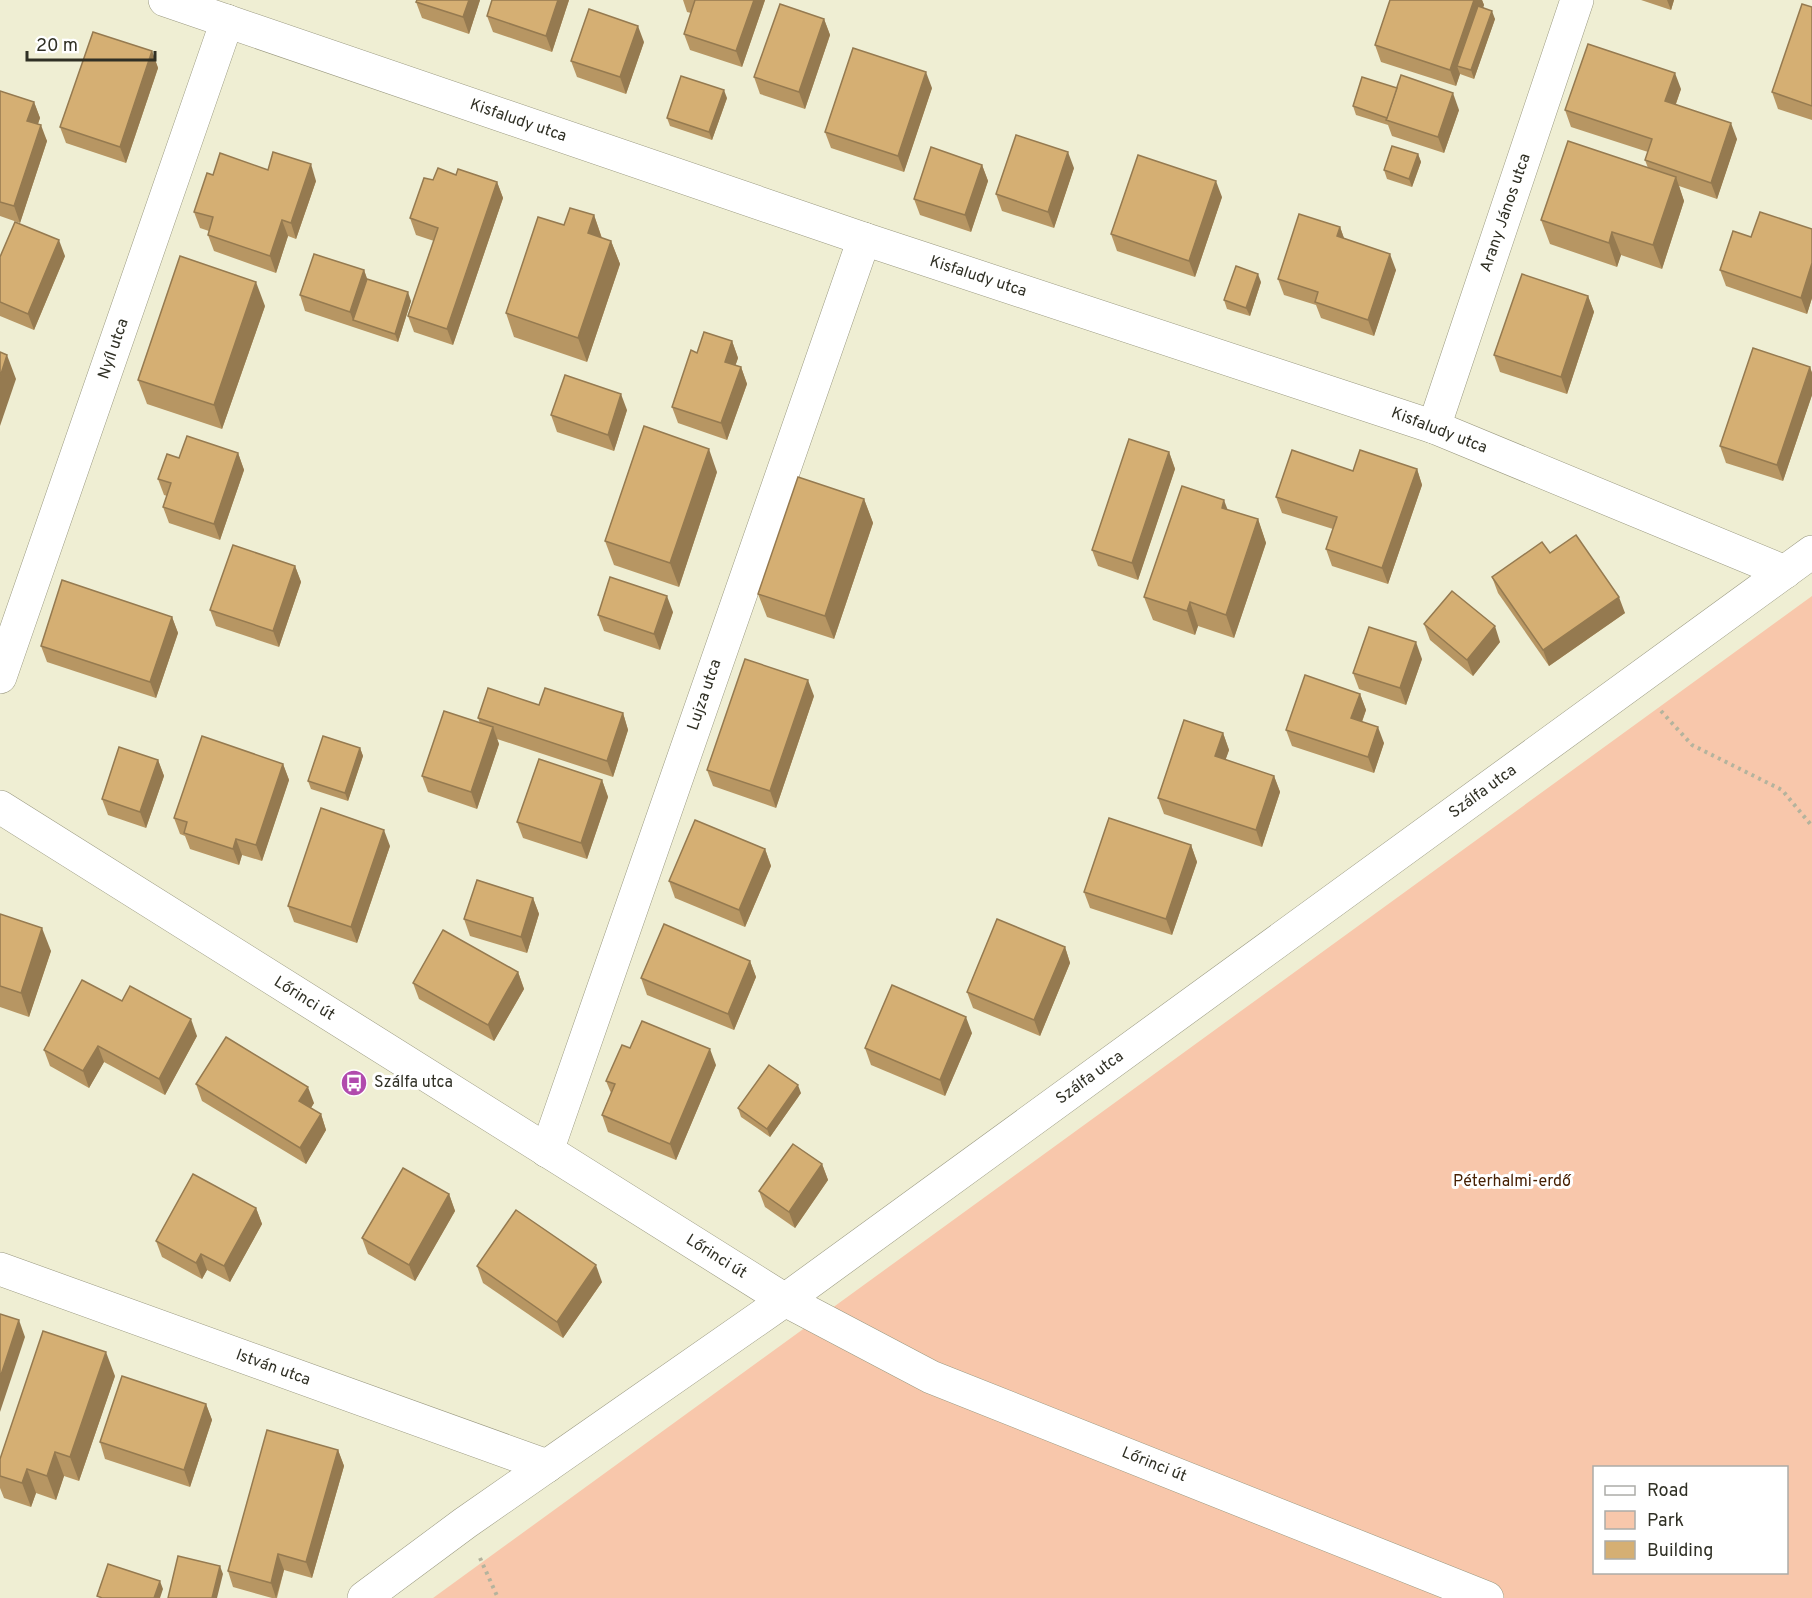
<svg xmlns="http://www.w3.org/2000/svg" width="1812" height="1598" font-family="Overpass,sans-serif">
<rect width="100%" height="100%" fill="#efeed3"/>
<path fill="#f8c7ab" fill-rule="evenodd" d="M1812,596V1598H433L1658,708ZM1594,1468H1786V1572H1594Z"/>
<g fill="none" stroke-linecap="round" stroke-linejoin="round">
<defs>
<g id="minor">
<polyline points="165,0 864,239 1434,427 1785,572"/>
<polyline points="1434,427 1577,0"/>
<polyline points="0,677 227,21"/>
<polyline points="547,1151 864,239"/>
<polyline points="0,1269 547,1466"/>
<polyline points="364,1598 465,1523 785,1300 1812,552"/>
</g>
<polyline id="tertiary" points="0,807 785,1300 931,1377 1487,1598"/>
</defs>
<use href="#minor" stroke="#9a9980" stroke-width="34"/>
<use href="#tertiary" stroke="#9a9980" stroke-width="34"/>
<g stroke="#b4b39d" stroke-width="4" stroke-dasharray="3 4.5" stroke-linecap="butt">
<polyline points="1661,711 1692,745 1782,790 1812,826"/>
<polyline points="480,1558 498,1598"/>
</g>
<use href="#minor" stroke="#fff" stroke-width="33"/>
<use href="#tertiary" stroke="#fff" stroke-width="33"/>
</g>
<g fill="#b79663">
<polygon points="480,0 469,34 422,18 416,2"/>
<polygon points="569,0 552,52 493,32 487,16"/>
<polygon points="683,0 765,0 742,67 690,50 684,34 691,13 687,12"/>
<polygon points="1390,0 1482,0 1484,5 1483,7 1495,19 1474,79 1460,74 1456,86 1381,62 1375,45"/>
<polygon points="1641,0 1674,0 1671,10"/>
<polygon points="1812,7 1812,120 1778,109 1772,92"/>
<polygon points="824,19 830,35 805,109 760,94 754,77"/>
<polygon points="644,42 626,94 577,77 571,61"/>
<polygon points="152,51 158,68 126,163 66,143 60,127"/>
<polygon points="932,88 904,172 831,148 825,132"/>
<polygon points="1681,89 1676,104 1737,139 1717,199 1679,186 1684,201 1662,269 1621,255 1617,267 1550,244 1541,220 1648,168 1645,160 1648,152 1571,127 1565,110"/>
<polygon points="0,91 34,102 40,118 38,124 47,141 20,223 0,216"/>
<polygon points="727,98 712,140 670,126 667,118"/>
<polygon points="1353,106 1459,110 1444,153 1392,136 1388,125 1356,115"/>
<polygon points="1418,154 1421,162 1412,187 1387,179 1384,170"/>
<polygon points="982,165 988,181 971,232 920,215 914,199"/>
<polygon points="1074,168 1054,228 1002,211 996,194"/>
<polygon points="268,170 316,181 296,239 288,236 276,273 214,251 208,235 209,231 200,228 194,212 213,175"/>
<polygon points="456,175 497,182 503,198 453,345 414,332 408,316 434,241 416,235 410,218 433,180"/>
<polygon points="1222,197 1195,277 1117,251 1111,234"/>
<polygon points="594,215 602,238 611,241 620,264 587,362 514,337 506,313 564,225"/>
<polygon points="1340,227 1344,238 1396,270 1374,336 1321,318 1316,305 1284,295 1278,279"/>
<polygon points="1812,229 1812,298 1807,314 1726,286 1720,270 1751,237"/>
<polygon points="65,256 34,330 0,316 0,257"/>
<polygon points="364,270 367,279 411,301 398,342 305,311 300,295"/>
<polygon points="1261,282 1250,316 1227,309 1224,300"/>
<polygon points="1588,296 1594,312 1567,394 1500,372 1494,355"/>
<polygon points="265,306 222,429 147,404 138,380"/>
<polygon points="732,341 738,358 735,366 741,367 747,384 727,440 678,423 672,407 697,353"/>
<polygon points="1810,367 1812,373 1812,395 1783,481 1726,463 1720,446"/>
<polygon points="627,410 614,451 557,432 551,415"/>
<polygon points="1169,452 1175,469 1138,580 1098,566 1092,550"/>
<polygon points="238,453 244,470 220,540 169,523 163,507 167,496 164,495 158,479 179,458"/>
<polygon points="1417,469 1422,485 1388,584 1332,566 1326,549 1333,529 1282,513 1276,497 1353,471"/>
<polygon points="717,472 679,587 614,565 605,541"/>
<polygon points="864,499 873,523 834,639 767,617 758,594"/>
<polygon points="1228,510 1258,519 1266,543 1234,638 1198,626 1195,635 1153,620 1144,597"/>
<polygon points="1550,553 1625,613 1549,666 1498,593 1492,577"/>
<polygon points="295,566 301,582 279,647 216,626 210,610"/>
<polygon points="673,612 660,650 604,631 598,615"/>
<polygon points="172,617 178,633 156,698 47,662 41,646"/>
<polygon points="1424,624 1500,642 1473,676 1430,640"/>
<polygon points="1422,659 1406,705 1359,689 1353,673"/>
<polygon points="1360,694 1366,710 1362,722 1384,743 1374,773 1292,746 1286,730"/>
<polygon points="814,696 776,808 713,786 707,770"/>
<polygon points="539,705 623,713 628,730 613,777 497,739 499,744 477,809 428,792 422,776 480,723 478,718"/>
<polygon points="1223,733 1229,750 1225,760 1274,776 1280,792 1262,847 1164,814 1158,798"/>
<polygon points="360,748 363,756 348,801 311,789 308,781"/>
<polygon points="158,760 164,776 146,828 108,815 102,799"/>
<polygon points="283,764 289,780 262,861 242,855 239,865 190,849 185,836 180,834 174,818"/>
<polygon points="602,780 608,797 587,859 523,838 517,822"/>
<polygon points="1191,845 1197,862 1172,935 1090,908 1084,892"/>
<polygon points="390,846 357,943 294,922 288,906"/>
<polygon points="765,849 771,866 745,927 675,898 669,881"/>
<polygon points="533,898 539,914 527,953 470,936 464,919"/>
<polygon points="0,914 51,951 29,1017 0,1007"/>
<polygon points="1065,947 1070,963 1040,1036 973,1008 967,992"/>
<polygon points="750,961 756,977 734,1030 647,995 641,978"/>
<polygon points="518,972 524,989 494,1041 419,999 413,983"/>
<polygon points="972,1033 945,1096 871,1065 865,1048"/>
<polygon points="197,1036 165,1095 104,1062 89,1088 50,1066 44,1050"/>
<polygon points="716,1065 676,1160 608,1132 602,1115 611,1093 606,1081"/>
<polygon points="196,1084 314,1103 311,1108 321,1114 326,1130 306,1164 202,1101"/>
<polygon points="801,1093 770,1137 741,1117 738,1108"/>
<polygon points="822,1164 828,1180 795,1228 765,1207 759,1191"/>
<polygon points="449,1194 455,1211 415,1281 368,1254 362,1238"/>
<polygon points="256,1208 262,1224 230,1282 207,1270 202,1279 162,1257 156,1241"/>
<polygon points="477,1266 602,1282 563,1338 483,1283"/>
<polygon points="115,1376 79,1481 64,1476 56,1500 36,1493 31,1507 4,1498 0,1488 0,1459"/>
<polygon points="206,1404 212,1420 190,1487 105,1459 100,1442"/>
<polygon points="338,1450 344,1466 312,1578 284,1570 277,1598 272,1598 233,1587 228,1571"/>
</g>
<g fill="#957a50">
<polygon points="469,0 480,0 469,34 463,17"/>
<polygon points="558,0 569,0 552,52 546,36"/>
<polygon points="754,0 765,0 742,67 736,51"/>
<polygon points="1474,0 1482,0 1484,5 1462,68 1457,66 1460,74 1456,86 1450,70"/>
<polygon points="1667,0 1674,0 1671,10"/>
<polygon points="1492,11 1495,19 1474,79 1471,70"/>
<polygon points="824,19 830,35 805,109 799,92"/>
<polygon points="638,26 644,42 626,94 620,77"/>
<polygon points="152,51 158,68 126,163 120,147"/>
<polygon points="926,72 932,88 904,172 898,156"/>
<polygon points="1675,73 1681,89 1671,117 1665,101"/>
<polygon points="724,90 727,98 712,140 709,132"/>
<polygon points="1453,93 1459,110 1444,153 1438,137"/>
<polygon points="34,102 40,118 33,137 27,121"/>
<polygon points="1731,123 1737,139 1717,199 1711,183"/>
<polygon points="41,125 47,141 20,223 14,206"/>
<polygon points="1068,152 1074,168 1054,228 1048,212"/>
<polygon points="1418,154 1421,162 1412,187 1409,179"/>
<polygon points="311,164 316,181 296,239 291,223"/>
<polygon points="982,165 988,181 971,232 965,215"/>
<polygon points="1676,177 1684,201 1662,269 1653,245"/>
<polygon points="1216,181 1222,197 1195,277 1189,261"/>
<polygon points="497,182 503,198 453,345 447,329"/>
<polygon points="594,215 602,239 588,233"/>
<polygon points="282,220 288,236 276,273 270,256"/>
<polygon points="1340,227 1346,244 1337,236"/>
<polygon points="1612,232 1621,255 1617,267 1609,243"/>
<polygon points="59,240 65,256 34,330 28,314"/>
<polygon points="611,241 620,264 587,362 578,338"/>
<polygon points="1390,254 1396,270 1374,336 1368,320"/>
<polygon points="1812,263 1812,298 1807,314 1801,298"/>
<polygon points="364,270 370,287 353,320 350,312"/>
<polygon points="1258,274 1261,282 1250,316 1246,308"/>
<polygon points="256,282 265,306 222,429 214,405"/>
<polygon points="408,292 411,301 398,342 395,334"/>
<polygon points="1588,296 1594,312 1567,394 1561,377"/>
<polygon points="732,341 738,358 731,378 725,362"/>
<polygon points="7,355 16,379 0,426 0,377"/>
<polygon points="741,367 747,384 727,440 721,423"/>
<polygon points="1810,367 1812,373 1812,395 1783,481 1777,465"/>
<polygon points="621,394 627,410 614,451 608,435"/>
<polygon points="709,449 717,472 679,587 670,563"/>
<polygon points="1169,452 1175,469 1138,580 1132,563"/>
<polygon points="238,453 244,470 220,540 214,524"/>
<polygon points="1417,469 1422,485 1388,584 1382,568"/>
<polygon points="864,499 873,523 834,639 825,616"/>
<polygon points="1224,500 1233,524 1222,508"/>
<polygon points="1258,519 1266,543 1234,638 1226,615"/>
<polygon points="295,566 301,582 279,647 273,631"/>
<polygon points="667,596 673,612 660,650 654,634"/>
<polygon points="1619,597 1625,613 1549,666 1543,650"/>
<polygon points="1190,602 1198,626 1195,635 1187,611"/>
<polygon points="172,617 178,633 156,698 150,682"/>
<polygon points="1495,626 1500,642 1473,676 1467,660"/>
<polygon points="1416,642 1422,659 1406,705 1400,688"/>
<polygon points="808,680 814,696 776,808 770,791"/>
<polygon points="1360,694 1366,710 1357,735 1351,718"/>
<polygon points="623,713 628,730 613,777 607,761"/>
<polygon points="493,727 499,744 477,809 471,792"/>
<polygon points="1378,727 1384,743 1374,773 1368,757"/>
<polygon points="1223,733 1229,750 1221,773 1215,756"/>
<polygon points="360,748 363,756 348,801 345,793"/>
<polygon points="158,760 164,776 146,828 140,812"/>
<polygon points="283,764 289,780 262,861 256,845"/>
<polygon points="1274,776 1280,792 1262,847 1256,830"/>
<polygon points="602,780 608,797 587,859 581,843"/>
<polygon points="384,830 390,846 357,943 351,927"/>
<polygon points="236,839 242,855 239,865 233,849"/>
<polygon points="1191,845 1197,862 1172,935 1166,919"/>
<polygon points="765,849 771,866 745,927 739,910"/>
<polygon points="533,898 539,914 527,953 521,937"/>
<polygon points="42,928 51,951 29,1017 21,993"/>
<polygon points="1065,947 1070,963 1040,1036 1034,1020"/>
<polygon points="750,961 756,977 734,1030 728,1014"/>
<polygon points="518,972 524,989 494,1041 488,1025"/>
<polygon points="966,1017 972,1033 945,1096 940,1080"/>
<polygon points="191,1019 197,1036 165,1095 159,1079"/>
<polygon points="98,1046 104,1062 89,1088 83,1071"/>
<polygon points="710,1049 716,1065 676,1160 670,1144"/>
<polygon points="798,1085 801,1093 770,1137 767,1129"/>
<polygon points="308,1087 314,1103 305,1117 299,1101"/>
<polygon points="321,1114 326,1130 306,1164 300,1148"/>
<polygon points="822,1164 828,1180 795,1228 789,1212"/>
<polygon points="449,1194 455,1211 415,1281 409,1265"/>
<polygon points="256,1208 262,1224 230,1282 224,1266"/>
<polygon points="201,1254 207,1270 202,1279 196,1263"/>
<polygon points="596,1265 602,1282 563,1338 557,1322"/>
<polygon points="19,1320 25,1337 0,1412 0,1378"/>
<polygon points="106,1352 115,1376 79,1481 70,1457"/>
<polygon points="206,1404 212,1420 190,1487 184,1470"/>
<polygon points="338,1450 344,1466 312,1578 306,1562"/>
<polygon points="55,1452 64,1476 56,1500 47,1476"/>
<polygon points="27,1469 36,1493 31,1507 22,1483"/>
<polygon points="278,1554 284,1570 276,1598 271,1583"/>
<polygon points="220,1566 223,1574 217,1598 212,1598"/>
<polygon points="160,1581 163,1589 160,1598 154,1598"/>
</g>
<g fill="#d5af73" stroke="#957a50" stroke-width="1.5">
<polygon points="417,0 469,0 463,17 416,2"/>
<polygon points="492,0 558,0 546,36 487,16"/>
<polygon points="694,0 754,0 736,51 684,34 695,0"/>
<polygon points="1390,0 1474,0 1450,70 1375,45"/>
<polygon points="780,4 824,19 799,92 754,77"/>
<polygon points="1802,4 1812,7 1812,106 1772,92"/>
<polygon points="1478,6 1492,11 1471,70 1457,66"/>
<polygon points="589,9 638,26 620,77 571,61"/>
<polygon points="93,32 152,51 120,147 60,127"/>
<polygon points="1588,44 1675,73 1665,101 1731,123 1711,183 1645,160 1652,139 1565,110"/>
<polygon points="853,48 926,72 898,156 825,132"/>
<polygon points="1401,75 1453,93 1438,137 1386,120"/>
<polygon points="681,76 724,90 709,132 667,118"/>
<polygon points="1362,77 1397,88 1387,118 1353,106"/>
<polygon points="0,91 34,102 27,121 41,125 14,206 0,202"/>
<polygon points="1016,135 1068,152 1048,212 996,194"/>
<polygon points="1568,141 1676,177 1653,245 1612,232 1609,243 1541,220"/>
<polygon points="1392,146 1418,154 1409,179 1384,170"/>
<polygon points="931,147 982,165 965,215 914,199"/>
<polygon points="273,152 311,164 291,223 282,220 270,256 208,235 213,217 194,212 207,173 213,175 220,153 268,170"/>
<polygon points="1138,155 1216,181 1189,261 1111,234"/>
<polygon points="438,168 456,175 458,169 497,182 447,329 408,316 438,228 410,218 424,178 433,180"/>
<polygon points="570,208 594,215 588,233 611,241 578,338 506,313 538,217 564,225"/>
<polygon points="1760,212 1812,229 1812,263 1801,298 1720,270 1733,231 1751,237"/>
<polygon points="1299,214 1340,227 1337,236 1390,254 1368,320 1315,302 1318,292 1278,279"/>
<polygon points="15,222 59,240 28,314 0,302 0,257"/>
<polygon points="314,254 364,270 350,312 300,295"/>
<polygon points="180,256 256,282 214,405 138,380"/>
<polygon points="1236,266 1258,274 1246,308 1224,300"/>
<polygon points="1522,274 1588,296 1561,377 1494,355"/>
<polygon points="367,279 408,292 395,334 353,320"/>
<polygon points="704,332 732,341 725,362 741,367 721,423 672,407 691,350 697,353"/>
<polygon points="1753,348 1810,367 1777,465 1720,446"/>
<polygon points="0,352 7,355 0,377"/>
<polygon points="565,375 621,394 608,435 551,415"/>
<polygon points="644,426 709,449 670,563 605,541"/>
<polygon points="187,436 238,453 214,524 163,507 171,483 158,479 167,454 179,458"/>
<polygon points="1129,439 1169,452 1132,563 1092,550"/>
<polygon points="1292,450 1353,471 1360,450 1417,469 1382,568 1326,549 1337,517 1276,497"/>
<polygon points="798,477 864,499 825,616 758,594"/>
<polygon points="1182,486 1224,500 1222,508 1258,519 1226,615 1190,602 1187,611 1144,597"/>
<polygon points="1576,535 1619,597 1543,650 1492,577 1542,542 1550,553"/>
<polygon points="233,545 295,566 273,631 210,610"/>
<polygon points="610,577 667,596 654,634 598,615"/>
<polygon points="62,580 172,617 150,682 41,646"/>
<polygon points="1452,591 1495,626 1467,660 1424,624"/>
<polygon points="1369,627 1416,642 1400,688 1353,673"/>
<polygon points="745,659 808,680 770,791 707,770"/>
<polygon points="1305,675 1360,694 1351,718 1378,727 1368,757 1286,730"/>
<polygon points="488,688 539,705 545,688 623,713 607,761 478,718"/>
<polygon points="444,711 493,727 471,792 422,776"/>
<polygon points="1184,720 1223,733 1215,756 1274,776 1256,830 1158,798"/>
<polygon points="202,736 283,764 256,845 236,839 233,849 184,833 187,822 174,818"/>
<polygon points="323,736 360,748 345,793 308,781"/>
<polygon points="119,747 158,760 140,812 102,799"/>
<polygon points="539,759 602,780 581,843 517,822"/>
<polygon points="321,808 384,830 351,927 288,906"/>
<polygon points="1109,818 1191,845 1166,919 1084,892"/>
<polygon points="695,820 765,849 739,910 669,881"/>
<polygon points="477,880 533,898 521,937 464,919"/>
<polygon points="0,914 42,928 21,993 0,986"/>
<polygon points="997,919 1065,947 1034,1020 967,992"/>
<polygon points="664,924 750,961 728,1014 641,978"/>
<polygon points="443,930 518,972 488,1025 413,983"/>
<polygon points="82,980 122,1001 130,986 191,1019 159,1079 98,1046 83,1071 44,1050"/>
<polygon points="892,985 966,1017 940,1080 865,1048"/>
<polygon points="642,1021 710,1049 670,1144 602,1115 615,1084 606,1081 622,1045 630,1048"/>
<polygon points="226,1037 308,1087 299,1101 321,1114 300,1148 196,1084"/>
<polygon points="769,1065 798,1085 767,1129 738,1108"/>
<polygon points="793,1144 822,1164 789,1212 759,1191"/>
<polygon points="403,1168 449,1194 409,1265 362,1238"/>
<polygon points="193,1174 256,1208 224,1266 201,1254 196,1263 156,1241"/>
<polygon points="516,1210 596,1265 557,1322 477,1266"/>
<polygon points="0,1314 19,1320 0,1378"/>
<polygon points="43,1331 106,1352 70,1457 55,1452 47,1476 27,1469 22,1483 0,1476 0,1459"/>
<polygon points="122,1376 206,1404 184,1470 100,1442"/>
<polygon points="267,1430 338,1450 306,1562 278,1554 271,1583 228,1571"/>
<polygon points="178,1556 220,1566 212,1598 168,1598"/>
<polygon points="108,1564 160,1581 154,1598 102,1598 97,1596"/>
</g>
<defs>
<symbol id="bus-disc" viewBox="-11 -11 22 22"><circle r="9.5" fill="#b14aad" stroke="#fff"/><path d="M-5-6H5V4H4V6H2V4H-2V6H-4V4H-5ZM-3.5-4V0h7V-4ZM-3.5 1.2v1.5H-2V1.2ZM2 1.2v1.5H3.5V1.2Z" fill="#fff"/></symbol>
</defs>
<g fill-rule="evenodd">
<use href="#bus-disc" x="339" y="1068" width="30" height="30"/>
</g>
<g text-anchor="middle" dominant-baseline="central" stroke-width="6" stroke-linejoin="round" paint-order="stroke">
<g font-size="16" fill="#303025" stroke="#fff">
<text transform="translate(518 121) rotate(19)">Kisfaludy utca</text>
<text transform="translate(1506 213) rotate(-71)">Arany János utca</text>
<text transform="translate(978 277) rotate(18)">Kisfaludy utca</text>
<text transform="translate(114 349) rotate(-71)">Nyíl utca</text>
<text transform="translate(1439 431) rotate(21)">Kisfaludy utca</text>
<text transform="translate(705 695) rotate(-71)">Lujza utca</text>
<text transform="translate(1483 792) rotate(-36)">Szálfa utca</text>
<text transform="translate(304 999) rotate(32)">Lőrinci út</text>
<text transform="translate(1090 1078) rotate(-36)">Szálfa utca</text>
<text transform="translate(716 1257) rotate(32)">Lőrinci út</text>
<text transform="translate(273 1368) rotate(20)">István utca</text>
<text transform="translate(1154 1465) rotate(22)">Lőrinci út</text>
</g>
<g font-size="16" fill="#303025" stroke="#fff" text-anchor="start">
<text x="374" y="1083">Szálfa utca</text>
</g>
<g font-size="16" fill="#472003" stroke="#fff">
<text x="1512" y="1182">Péterhalmi-erdő</text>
</g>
</g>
<rect x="1593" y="1466" width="195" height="108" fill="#ffffff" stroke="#acaca8" stroke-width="1.5"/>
<rect x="1605" y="1486" width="30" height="9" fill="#ffffff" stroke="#acaca8" stroke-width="1.5"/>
<text x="1647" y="1496" font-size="18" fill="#303025">Road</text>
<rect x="1605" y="1511" width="30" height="18" fill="#f8c7ab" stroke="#acaca8" stroke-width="1.5"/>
<text x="1647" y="1526" font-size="18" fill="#303025">Park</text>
<rect x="1605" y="1541" width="30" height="18" fill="#d5af73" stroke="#acaca8" stroke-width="1.5"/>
<text x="1647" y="1556" font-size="18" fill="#303025">Building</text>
<path d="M27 51v9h128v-9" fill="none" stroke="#303025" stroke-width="3"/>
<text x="36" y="51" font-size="18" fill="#303025" stroke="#ffffff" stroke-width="4.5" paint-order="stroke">20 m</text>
</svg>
